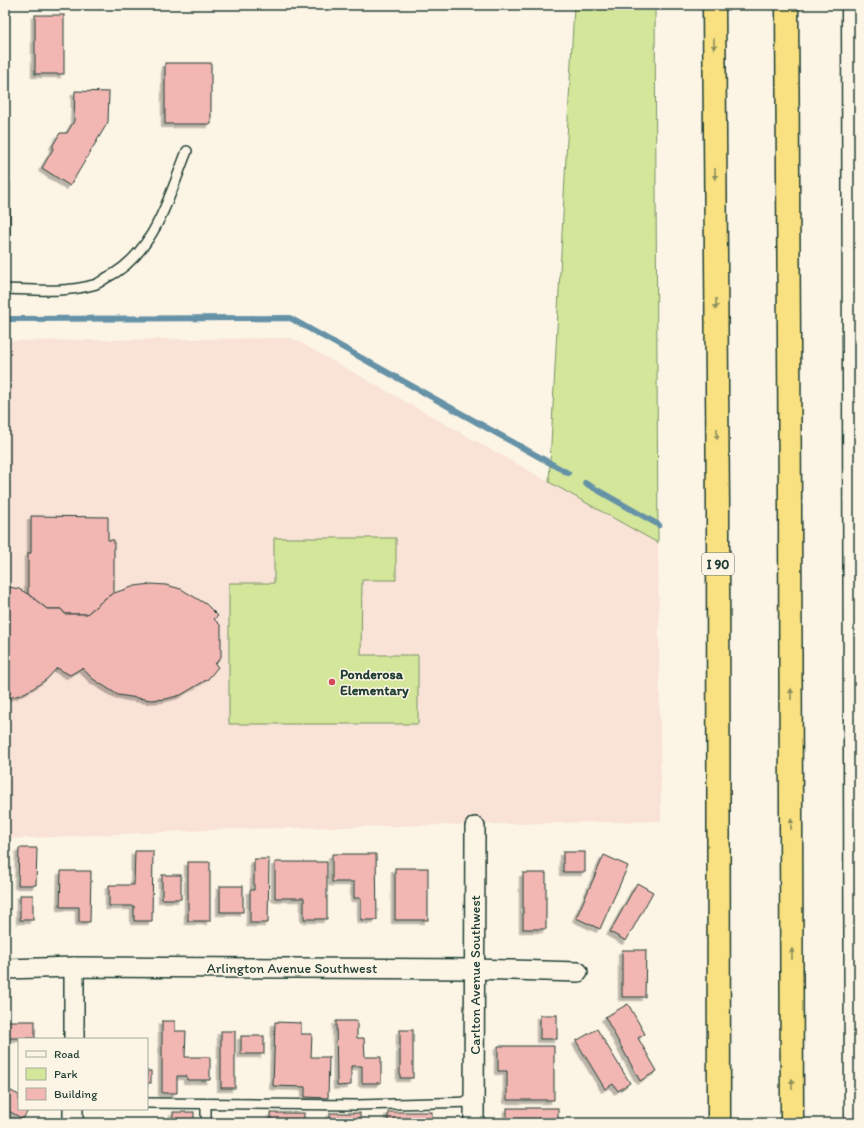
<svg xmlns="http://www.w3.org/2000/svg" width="864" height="1128" font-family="Itim,sans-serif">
<defs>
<filter id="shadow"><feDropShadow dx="-3.5" dy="3.5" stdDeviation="0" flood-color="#0004"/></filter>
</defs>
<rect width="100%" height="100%" fill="#fcf5e5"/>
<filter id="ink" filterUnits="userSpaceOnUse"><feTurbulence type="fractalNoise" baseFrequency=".025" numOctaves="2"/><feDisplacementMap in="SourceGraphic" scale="8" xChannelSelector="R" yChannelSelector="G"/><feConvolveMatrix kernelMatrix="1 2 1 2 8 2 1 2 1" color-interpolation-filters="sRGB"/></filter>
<g filter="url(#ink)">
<polygon fill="#f9e2d6" points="292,338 658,543 661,821 233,829 5,839 5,341"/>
<g fill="#d3e69a" stroke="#799267">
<polygon points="574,5 655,5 658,543 549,482"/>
<polygon points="274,538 396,538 396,580 362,580 361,655 418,655 418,724 229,724 229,583 274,583"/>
</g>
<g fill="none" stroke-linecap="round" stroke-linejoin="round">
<g stroke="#6692a7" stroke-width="6">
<polyline points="5,319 290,318 568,473"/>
<polyline points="585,483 659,525"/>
</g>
</g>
<g fill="#f2b7b3" stroke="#1f3d34" filter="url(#shadow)">
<rect x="35" y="15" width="29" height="59"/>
<rect x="165" y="63" width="46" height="61"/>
<polygon points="75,91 109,92 108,122 70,186 42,168 53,149 53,145 60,133 67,133 74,121"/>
<rect x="5" y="183" width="5" height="52"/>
<polygon points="31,516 108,517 108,540 114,540 114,593 107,597 87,614 65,614 61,609 47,609 28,594 28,553 31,553"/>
<polygon points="151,584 166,585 181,589 206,604 218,616 214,619 221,626 221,657 215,664 218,667 208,679 181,695 166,699 151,700 118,695 93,679 82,668 70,675 57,668 47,679 32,689 20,695 5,699 5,586 19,589 28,594 47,609 61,609 65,614 87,614 107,597 114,593 135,586"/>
<polygon points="19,848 37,848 36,885 18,885"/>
<polygon points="135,851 153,851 152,921 134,921 134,906 109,906 109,885 134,885"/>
<rect x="563" y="852" width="22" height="20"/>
<polygon points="332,854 376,854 377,920 361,920 361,898 354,898 354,882 332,882"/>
<polygon points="604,855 628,866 600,929 576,918"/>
<polygon points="254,859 269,859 268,923 250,923 250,890 254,890"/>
<rect x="188" y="862" width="22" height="59"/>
<polygon points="275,862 327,862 327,919 304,919 304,898 275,898"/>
<rect x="395" y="868" width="33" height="52"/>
<polygon points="61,871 91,871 90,922 79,922 79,907 60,907"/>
<rect x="523" y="873" width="23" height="56"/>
<rect x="162" y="875" width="19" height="24"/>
<polygon points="637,883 653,892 626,941 610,932"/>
<rect x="220" y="886" width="23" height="26"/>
<rect x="20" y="895" width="13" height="25"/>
<polygon points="622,950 646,950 645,997 622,997"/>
<polygon points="628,1004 645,1034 638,1038 657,1071 640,1081 605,1017"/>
<rect x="540" y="1015" width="17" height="24"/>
<rect x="5" y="1021" width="30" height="17"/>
<polygon points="162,1021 175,1021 175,1031 186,1031 185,1057 210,1057 210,1080 187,1080 187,1076 177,1076 177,1093 162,1093"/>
<polygon points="336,1021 357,1021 357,1038 364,1038 365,1057 381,1057 381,1083 362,1083 362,1066 351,1066 351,1085 337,1086"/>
<polygon points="275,1022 301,1023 301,1034 312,1034 311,1057 329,1057 328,1098 305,1097 305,1087 273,1086"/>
<polygon points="597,1029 630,1083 618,1091 613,1084 605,1089 576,1041"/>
<rect x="400" y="1030" width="13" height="48"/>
<rect x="221" y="1031" width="14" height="57"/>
<rect x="241" y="1036" width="23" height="18"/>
<polygon points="498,1046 554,1046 554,1100 507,1100 507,1071 498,1071"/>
<rect x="147" y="1071" width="4" height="12"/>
<polygon points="5,1088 19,1095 19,1109 29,1109 23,1119 5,1109"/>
<rect x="507" y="1108" width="51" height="15"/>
<rect x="173" y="1112" width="21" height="11"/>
<rect x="388" y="1112" width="44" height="11"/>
<rect x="271" y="1113" width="33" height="10"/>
<rect x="330" y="1113" width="30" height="10"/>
</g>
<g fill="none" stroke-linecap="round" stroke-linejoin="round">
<defs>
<g id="service">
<path d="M5,289C34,290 64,293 93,285C97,284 102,281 106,278C154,255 169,196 187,151"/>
<polyline points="147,1103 357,1105 474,1102"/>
<polyline points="206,1123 206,1104"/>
</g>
<g id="minor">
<polyline points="5,969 74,967 475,969 578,972"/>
<polyline points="74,1039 74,967"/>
<polyline points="73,1123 73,1109"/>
<polyline points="474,1123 475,827"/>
</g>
<polyline id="secondary" points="853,5 856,1123"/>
<g id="motorway">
<polyline points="714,5 718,510 719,1123"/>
<polyline points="787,5 790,509 792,1123"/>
</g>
</defs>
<use href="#service" stroke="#1f3d34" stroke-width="12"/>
<use href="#minor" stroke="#1f3d34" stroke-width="22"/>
<use href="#secondary" stroke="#1f3d34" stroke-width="25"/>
<use href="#motorway" stroke="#1f3d34" stroke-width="25"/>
<use href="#service" stroke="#fcf5e5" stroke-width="9"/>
<use href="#minor" stroke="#fcf5e5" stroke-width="19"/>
<use href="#secondary" stroke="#fcf5e5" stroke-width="22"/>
<use href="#motorway" stroke="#f9e181" stroke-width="22"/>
</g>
<defs><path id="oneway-solid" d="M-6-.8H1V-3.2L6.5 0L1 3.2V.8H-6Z"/></defs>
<g fill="#8c8f5a">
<use href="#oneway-solid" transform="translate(714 44) rotate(90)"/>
<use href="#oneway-solid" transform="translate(715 174) rotate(90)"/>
<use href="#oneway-solid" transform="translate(716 304) rotate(90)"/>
<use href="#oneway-solid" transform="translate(717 434) rotate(90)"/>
<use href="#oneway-solid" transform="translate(791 694) rotate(-90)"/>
<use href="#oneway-solid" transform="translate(791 824) rotate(-90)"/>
<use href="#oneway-solid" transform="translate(792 954) rotate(-90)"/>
<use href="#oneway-solid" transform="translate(792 1084) rotate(-90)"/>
</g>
</g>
<circle fill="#d1495b" stroke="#fcf5e5" stroke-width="1.5" cx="332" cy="682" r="4"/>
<g text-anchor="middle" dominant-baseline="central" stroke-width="3" stroke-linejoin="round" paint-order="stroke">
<rect fill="#fcf5e5" stroke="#617469" stroke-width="1" x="702" y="553" width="32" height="22" rx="3"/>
<g font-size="13" font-weight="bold" fill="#1f3d34">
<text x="718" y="564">I 90</text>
</g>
<g font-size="14" font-weight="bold" fill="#1f3d34" stroke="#fcf5e5" text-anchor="start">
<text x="340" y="674">Ponderosa<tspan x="340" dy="16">Elementary</tspan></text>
</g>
<g font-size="14" fill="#1f3d34" stroke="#fcf5e5">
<text x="292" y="968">Arlington Avenue Southwest</text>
<text transform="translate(475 975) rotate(-90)">Carlton Avenue Southwest</text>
</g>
</g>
<rect width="864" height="1128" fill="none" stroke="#fcf5e5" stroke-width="20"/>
<rect x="10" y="10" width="844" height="1108" fill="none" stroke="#1f3d34" stroke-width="1.5" filter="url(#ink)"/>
<rect x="18" y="1038" width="130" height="72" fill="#fcf5e5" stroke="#a4ab9e"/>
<rect x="26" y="1051" width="20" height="6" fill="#fcf5e5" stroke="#a4ab9e"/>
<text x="54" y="1058" font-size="12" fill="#1f3d34">Road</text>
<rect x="26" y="1068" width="20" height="12" fill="#d3e69a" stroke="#a4ab9e"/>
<text x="54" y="1078" font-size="12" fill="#1f3d34">Park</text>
<rect x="26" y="1088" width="20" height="12" fill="#f2b7b3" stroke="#a4ab9e"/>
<text x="54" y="1098" font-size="12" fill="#1f3d34">Building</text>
</svg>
